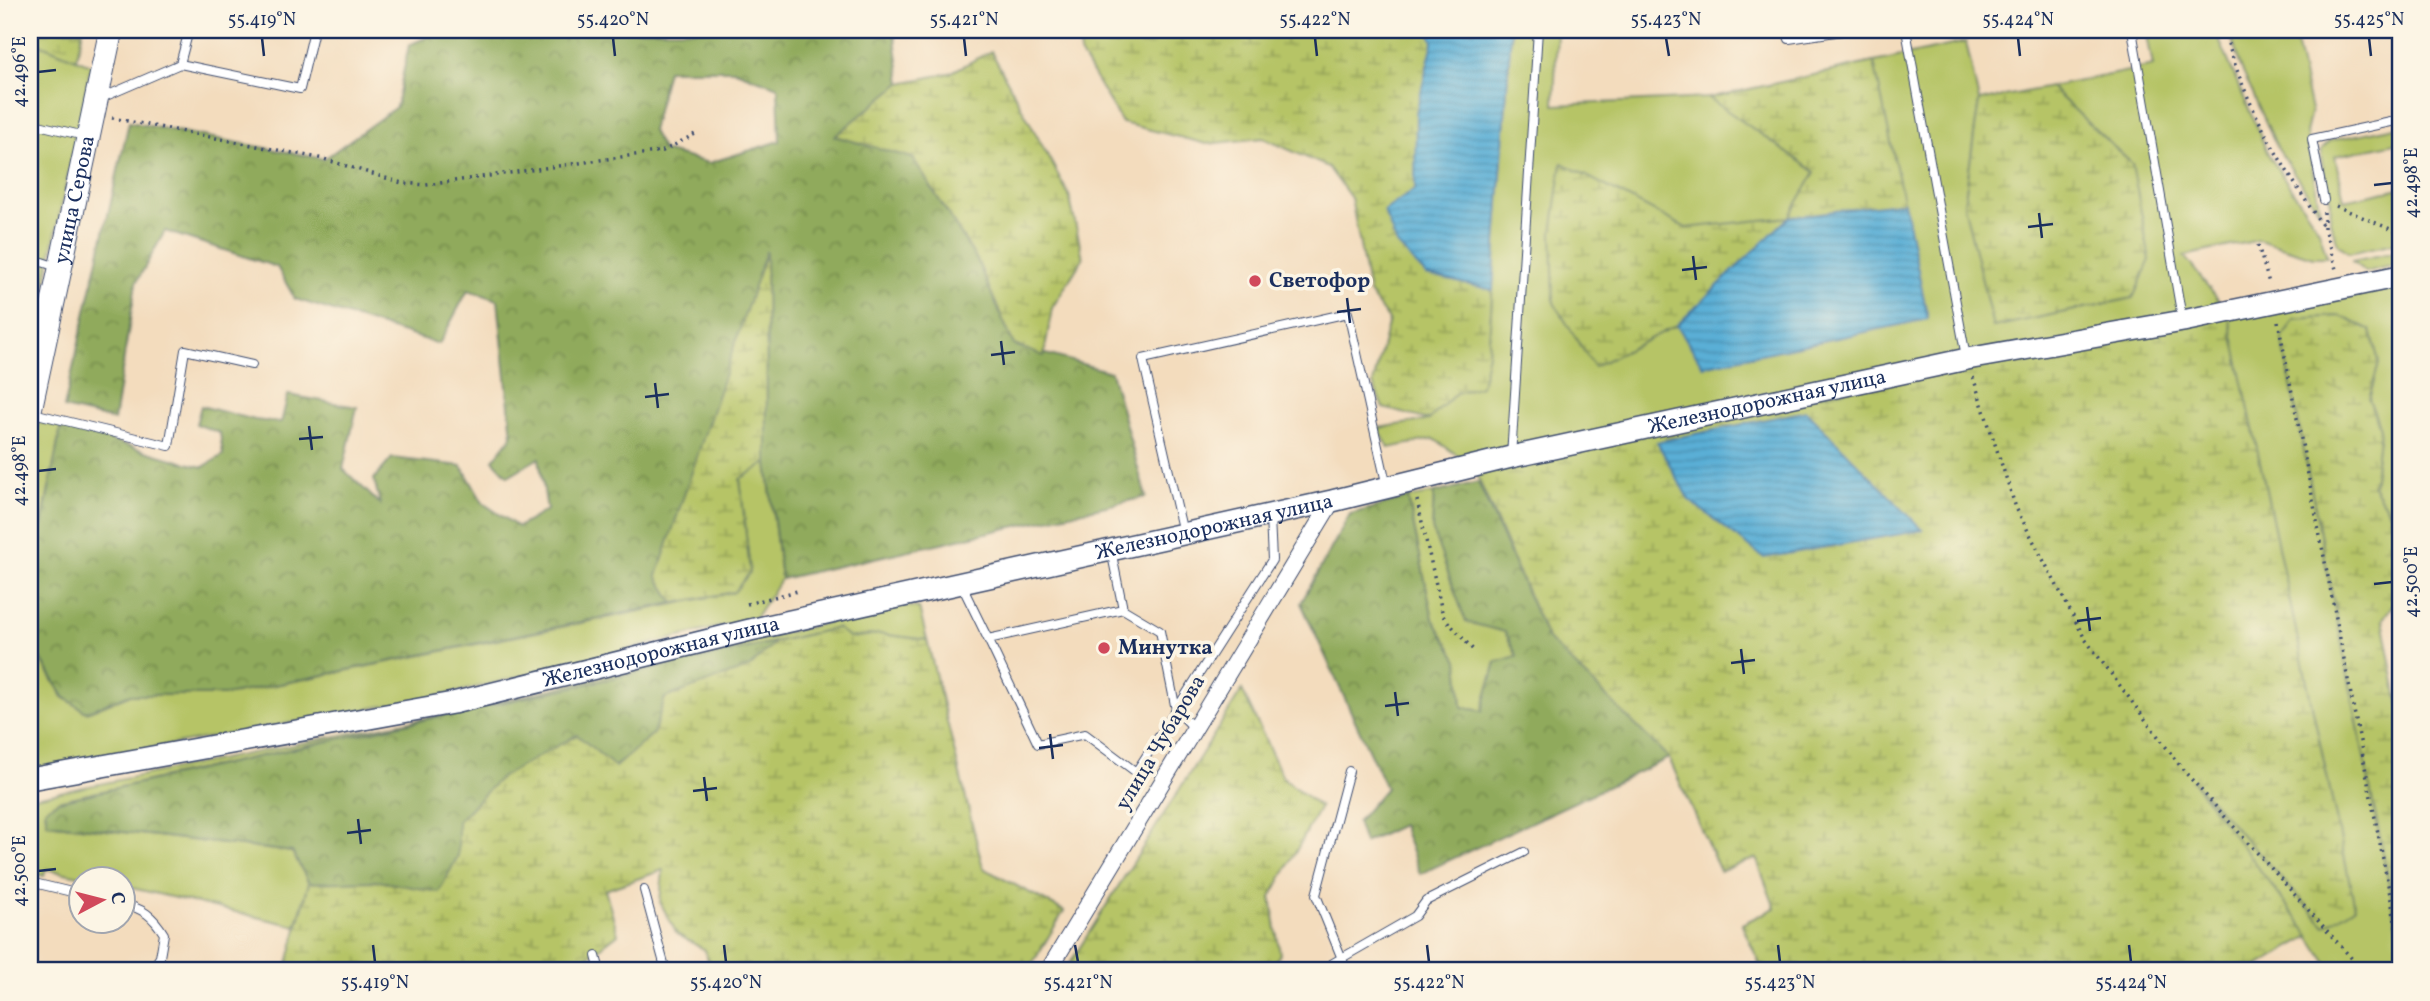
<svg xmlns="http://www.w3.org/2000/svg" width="2430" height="1001" font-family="Vollkorn,serif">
<defs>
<pattern id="forest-crowns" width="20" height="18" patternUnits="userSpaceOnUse" patternTransform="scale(1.75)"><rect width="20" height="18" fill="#90aa5b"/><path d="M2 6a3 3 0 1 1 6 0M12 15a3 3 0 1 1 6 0" fill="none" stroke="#758b4e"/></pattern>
<pattern id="wetland-marsh" width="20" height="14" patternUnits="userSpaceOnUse" patternTransform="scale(1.75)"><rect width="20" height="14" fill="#b6c466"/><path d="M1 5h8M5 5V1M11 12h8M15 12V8" fill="none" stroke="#93a057"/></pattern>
<pattern id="water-rules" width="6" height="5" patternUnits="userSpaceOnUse" patternTransform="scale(1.75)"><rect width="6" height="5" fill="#5aafd6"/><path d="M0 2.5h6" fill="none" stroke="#4a8fb1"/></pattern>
</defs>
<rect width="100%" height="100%" fill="#fcf5e5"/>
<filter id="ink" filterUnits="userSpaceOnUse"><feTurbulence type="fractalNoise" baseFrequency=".0143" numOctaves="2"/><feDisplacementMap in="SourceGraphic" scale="14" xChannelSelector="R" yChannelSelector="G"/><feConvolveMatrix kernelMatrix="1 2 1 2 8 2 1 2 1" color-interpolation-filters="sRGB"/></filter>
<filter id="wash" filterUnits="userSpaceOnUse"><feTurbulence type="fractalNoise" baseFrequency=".00686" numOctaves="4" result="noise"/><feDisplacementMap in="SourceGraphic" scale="28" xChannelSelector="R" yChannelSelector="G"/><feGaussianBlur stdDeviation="1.57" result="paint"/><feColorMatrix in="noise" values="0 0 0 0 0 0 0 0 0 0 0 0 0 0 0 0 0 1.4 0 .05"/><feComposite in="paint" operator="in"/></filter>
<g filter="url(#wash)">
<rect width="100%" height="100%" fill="#f3dcbd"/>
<g fill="#b6c466" stroke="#687a62" stroke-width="2">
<polygon points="1511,30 1557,30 1554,105 1709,98 1966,42 1979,101 1964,205 2132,164 2050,87 2153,66 2146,30 2215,30 2268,154 2319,230 2327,257 2313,257 2259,240 2184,256 2228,312 2273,314 2400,286 2400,529 2373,486 2380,429 2369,399 2379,363 2340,316 2295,319 2282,339 2400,940 2400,971 2332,971 2309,936 2259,965 2255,971 1978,971 1922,967 1915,971 1763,971 1742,924 1775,908 1756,857 1720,871 1669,758 1547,638 1473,466 1434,439 1389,448 1378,428 1429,420 1488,353"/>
<polygon points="2229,30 2338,30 2335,36 2296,42 2311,111 2306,133 2320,212 2278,149 2241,68"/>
<polygon points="30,40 91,65 30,356"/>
<polygon points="2400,126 2400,142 2335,156 2344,200 2400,188 2400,242 2349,253 2338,244 2330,221 2331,203 2321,158 2322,149 2329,141"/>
<polygon points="2400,251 2400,264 2365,272 2352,261"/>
<polygon points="38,422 61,427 30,587 30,460"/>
<polygon points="767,463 781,579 755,618 450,694 38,769 30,766 30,641 63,697 87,712 128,695 226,695 734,592 750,572 740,478"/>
<polygon points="1434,493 1432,529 1505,632 1518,657 1496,662 1483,712 1462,707 1458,660 1433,619 1408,498"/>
<polygon points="902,605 919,608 927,640 880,634 850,638 836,628 58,801 45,809 47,823 293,852 309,883 296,926 123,886 122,878 88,878 46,869 44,876 30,872 30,798 450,713"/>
</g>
<g fill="url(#forest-crowns)" stroke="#566c5c" stroke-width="2" fill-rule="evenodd">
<path d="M443,30H894L901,83L835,136L913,158L977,260L1014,345L1111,372L1146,497L781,579L767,463L766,254L657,576L674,603L226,695H128L86,712L64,697L30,641V587L61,427C109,438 155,456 203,467L223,455L220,433L196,424L201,406L255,420L281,423L288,395L357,407L343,469L380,504L374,479L392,458L462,466L483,503L518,527L547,510L539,458L508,476L493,460L512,436L498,300L468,290L439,344L295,299L277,267L165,231L136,283L114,420L64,408L129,122L324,159L396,107L409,45ZM667,70H733L778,87L780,141L709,163L663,151L652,131Z"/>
<polygon points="1478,482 1547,638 1669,758 1420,874 1402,825 1364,843 1357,822 1386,788 1301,603 1350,514 1408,498 1433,619 1458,660 1462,707 1482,711 1496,662 1517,656 1505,632 1466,622 1432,529 1434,493"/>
<polygon points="775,642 751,667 665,698 653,734 614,767 458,821 458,856 439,893 378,881 309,883 292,852 47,823 45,809 58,801"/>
</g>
<g fill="url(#wetland-marsh)" stroke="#687a62" stroke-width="2">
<polygon points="30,30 83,30 76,59 30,40"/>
<polygon points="1077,30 1511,30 1488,353 1481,386 1456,393 1429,420 1383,408 1373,384 1389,320 1369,293 1351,198 1328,167 1263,138 1207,144 1122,123 1080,53"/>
<polygon points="991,51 1069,195 1083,258 1052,308 1044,356 1014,345 977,260 913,158 835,136 901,83 950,73"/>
<polygon points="1874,62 1928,319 1703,366 1677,325 1594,367 1554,303 1552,233 1562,163 1686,228 1789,217 1815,172 1709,98"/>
<polygon points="2050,87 2132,164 2150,260 2133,298 1993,327 1964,205 1979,101"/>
<polygon points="766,251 767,463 740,479 750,572 734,592 674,603 657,576"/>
<polygon points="2228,312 2355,907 2325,926 2192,780 2310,936 2259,965 2255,971 1978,971 1922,967 1915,971 1763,971 1742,924 1775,908 1756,858 1720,871 1669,758 1547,638 1473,466"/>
<polygon points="2340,316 2371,330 2379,363 2369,399 2380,429 2373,486 2400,529 2400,601 2395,601 2383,619 2400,710 2400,940 2282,339 2294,319"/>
<polygon points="837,628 850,638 880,634 927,640 983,868 1064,911 1028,971 711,971 705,950 677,934 660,902 663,870 605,890 618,934 575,967 576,971 286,971 309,883 378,881 439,892 458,856 458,821 500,778 577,735 615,767 653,734 665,698 750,667 775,642"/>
<polygon points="1242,690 1283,778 1320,807 1271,897 1280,954 1269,971 1065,971"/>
</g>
<g fill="url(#water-rules)" stroke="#3a6f9a" stroke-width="2">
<polygon points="1429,30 1511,30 1493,290 1426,275 1397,245 1384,211 1415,189 1416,113 1433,42"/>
<polygon points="1904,202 1928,319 1703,366 1677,325 1789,217"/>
<polygon points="1806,411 1923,530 1764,558 1689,500 1657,442"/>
</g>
</g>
<g filter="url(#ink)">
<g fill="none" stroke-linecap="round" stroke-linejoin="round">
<defs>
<g id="service">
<polyline points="1786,30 1789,39 1849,30"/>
<polyline points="1906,30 1966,357"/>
<polyline points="2132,30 2182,318"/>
<polyline points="2348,30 2350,30"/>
<polyline points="180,64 189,30"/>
<polyline points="99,99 180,64 300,89 314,30"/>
<polyline points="30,123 85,136"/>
<polyline points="2324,200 2312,139 2400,120"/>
<polyline points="30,258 57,267"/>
<polyline points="33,413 169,446 185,350 252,365"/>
<polyline points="1511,457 1538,30"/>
<polyline points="1183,533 1143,359 1348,313 1387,487"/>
<polyline points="1111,550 1123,609"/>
<polyline points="961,584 988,639 1123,609 1160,631 1176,710 1136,772 1085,734 1038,744 988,639"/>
<polyline points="1195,729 1176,710 1272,560 1270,517"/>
<polyline points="30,882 80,894"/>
<polyline points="644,890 666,971"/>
<path d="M122,904C143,908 153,916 164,934L160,957L151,971"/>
<polyline points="596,956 600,971"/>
<polyline points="1319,971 1415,916 1426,901 1524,852"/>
<polyline points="1347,971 1316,895 1349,771"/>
</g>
<polyline id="minor" points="1048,971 1332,501"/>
<g id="tertiary">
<path id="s1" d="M30,779L453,703L750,630L1332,501L1511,457L1967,359L2183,321L2400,276"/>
</g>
<g id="secondary">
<path id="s2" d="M30,410L111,30"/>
</g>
</defs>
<use href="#service" stroke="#3b496c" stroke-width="10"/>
<use href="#minor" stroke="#3b496c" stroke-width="18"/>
<use href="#tertiary" stroke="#3b496c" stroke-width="24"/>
<use href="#secondary" stroke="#3b496c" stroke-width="25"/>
<g stroke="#3b496c" stroke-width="3.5" stroke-dasharray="2 5" stroke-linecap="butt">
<path d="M2224,30C2246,108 2279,161 2324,228"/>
<polyline points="112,118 324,159 402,183 426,185 663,151 697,133"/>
<polyline points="2336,206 2400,233"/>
<polyline points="2324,212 2324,228 2336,269"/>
<polyline points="2258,245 2269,283"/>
<polyline points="2278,321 2400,946"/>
<polyline points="1973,377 2016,508 2085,639 2184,771 2363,971"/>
<polyline points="1417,500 1443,616 1475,652"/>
<polyline points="747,604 801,590"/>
</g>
<use href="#service" stroke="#fff" stroke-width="8"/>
<use href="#minor" stroke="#fff" stroke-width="16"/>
<use href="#tertiary" stroke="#fff" stroke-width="21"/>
<use href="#secondary" stroke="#fff" stroke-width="23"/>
</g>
</g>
<path fill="none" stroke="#1b2f5e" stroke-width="2.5" d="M262,38L264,56M613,38L615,56M964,38L966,56M1315,38L1317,56M1666,38L1669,56M2018,38L2020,56M2369,38L2371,56M38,72L56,70M2374,185L2392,183M2039,213L2042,238M2028,227L2053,224M1693,256L1696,280M1682,270L1707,267M1347,298L1350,323M1337,312L1361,309M1001,341L1004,365M991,355L1015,352M655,383L658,408M645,397L669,394M309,426L312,450M299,439L323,437M38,471L56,469M2374,584L2392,582M2087,607L2090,631M2077,621L2101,618M1741,649L1744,674M1731,663L1755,660M1395,692L1398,716M1385,706L1409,703M1050,734L1053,759M1039,748L1063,745M704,777L707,801M693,791L717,788M358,819L361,844M347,833L371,830M38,871L56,869M373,945L375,962M724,945L726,962M1075,945L1078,962M1427,945L1429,962M1778,945L1780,962M2129,945L2131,962"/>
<g fill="#d1495b" stroke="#fcf5e5" stroke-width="2.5">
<circle cx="1255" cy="281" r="7"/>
<circle cx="1104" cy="648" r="7"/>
</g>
<g text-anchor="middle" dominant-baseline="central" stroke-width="7" stroke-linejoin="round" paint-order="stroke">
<g font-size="21" fill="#1b2f5e" stroke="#fcf5e5">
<text stroke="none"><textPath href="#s2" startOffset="215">улица Серова</textPath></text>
<text stroke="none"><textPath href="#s1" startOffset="1778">Железнодорожная улица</textPath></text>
<text stroke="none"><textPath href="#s1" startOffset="1211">Железнодорожная улица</textPath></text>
<text stroke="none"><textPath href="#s1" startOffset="644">Железнодорожная улица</textPath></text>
<text transform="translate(1161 743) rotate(-59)">улица Чубарова</text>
</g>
<g font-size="21" font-weight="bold" fill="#1b2f5e" stroke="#fcf5e5" text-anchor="start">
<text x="1269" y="281">Светофор</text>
<text x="1118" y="648">Минутка</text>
</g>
</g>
<rect width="2430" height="1001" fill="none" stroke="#fcf5e5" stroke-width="77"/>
<g transform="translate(102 900) rotate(83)"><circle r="33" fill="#fcf5e5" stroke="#a2a6af" stroke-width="2"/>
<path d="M0-5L12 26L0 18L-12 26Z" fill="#d1495b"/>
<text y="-10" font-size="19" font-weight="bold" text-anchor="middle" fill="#1b2f5e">С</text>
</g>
<rect x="38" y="38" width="2354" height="924" fill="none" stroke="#1b2f5e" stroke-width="2.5"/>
<g font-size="18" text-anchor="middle" fill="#1b2f5e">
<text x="262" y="25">55.419°N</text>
<text x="613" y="25">55.420°N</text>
<text x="964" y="25">55.421°N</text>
<text x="1315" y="25">55.422°N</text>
<text x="1666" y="25">55.423°N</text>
<text x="2018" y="25">55.424°N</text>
<text x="2369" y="25">55.425°N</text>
<text transform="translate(19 72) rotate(-90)" y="6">42.496°E</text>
<text transform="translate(2411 183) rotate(-90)" y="6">42.498°E</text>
<text transform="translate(19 471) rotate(-90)" y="6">42.498°E</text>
<text transform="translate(2411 582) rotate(-90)" y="6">42.500°E</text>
<text transform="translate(19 871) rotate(-90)" y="6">42.500°E</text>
<text x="375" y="988">55.419°N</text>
<text x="726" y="988">55.420°N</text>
<text x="1078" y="988">55.421°N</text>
<text x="1429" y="988">55.422°N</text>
<text x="1780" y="988">55.423°N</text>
<text x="2131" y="988">55.424°N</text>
</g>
</svg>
